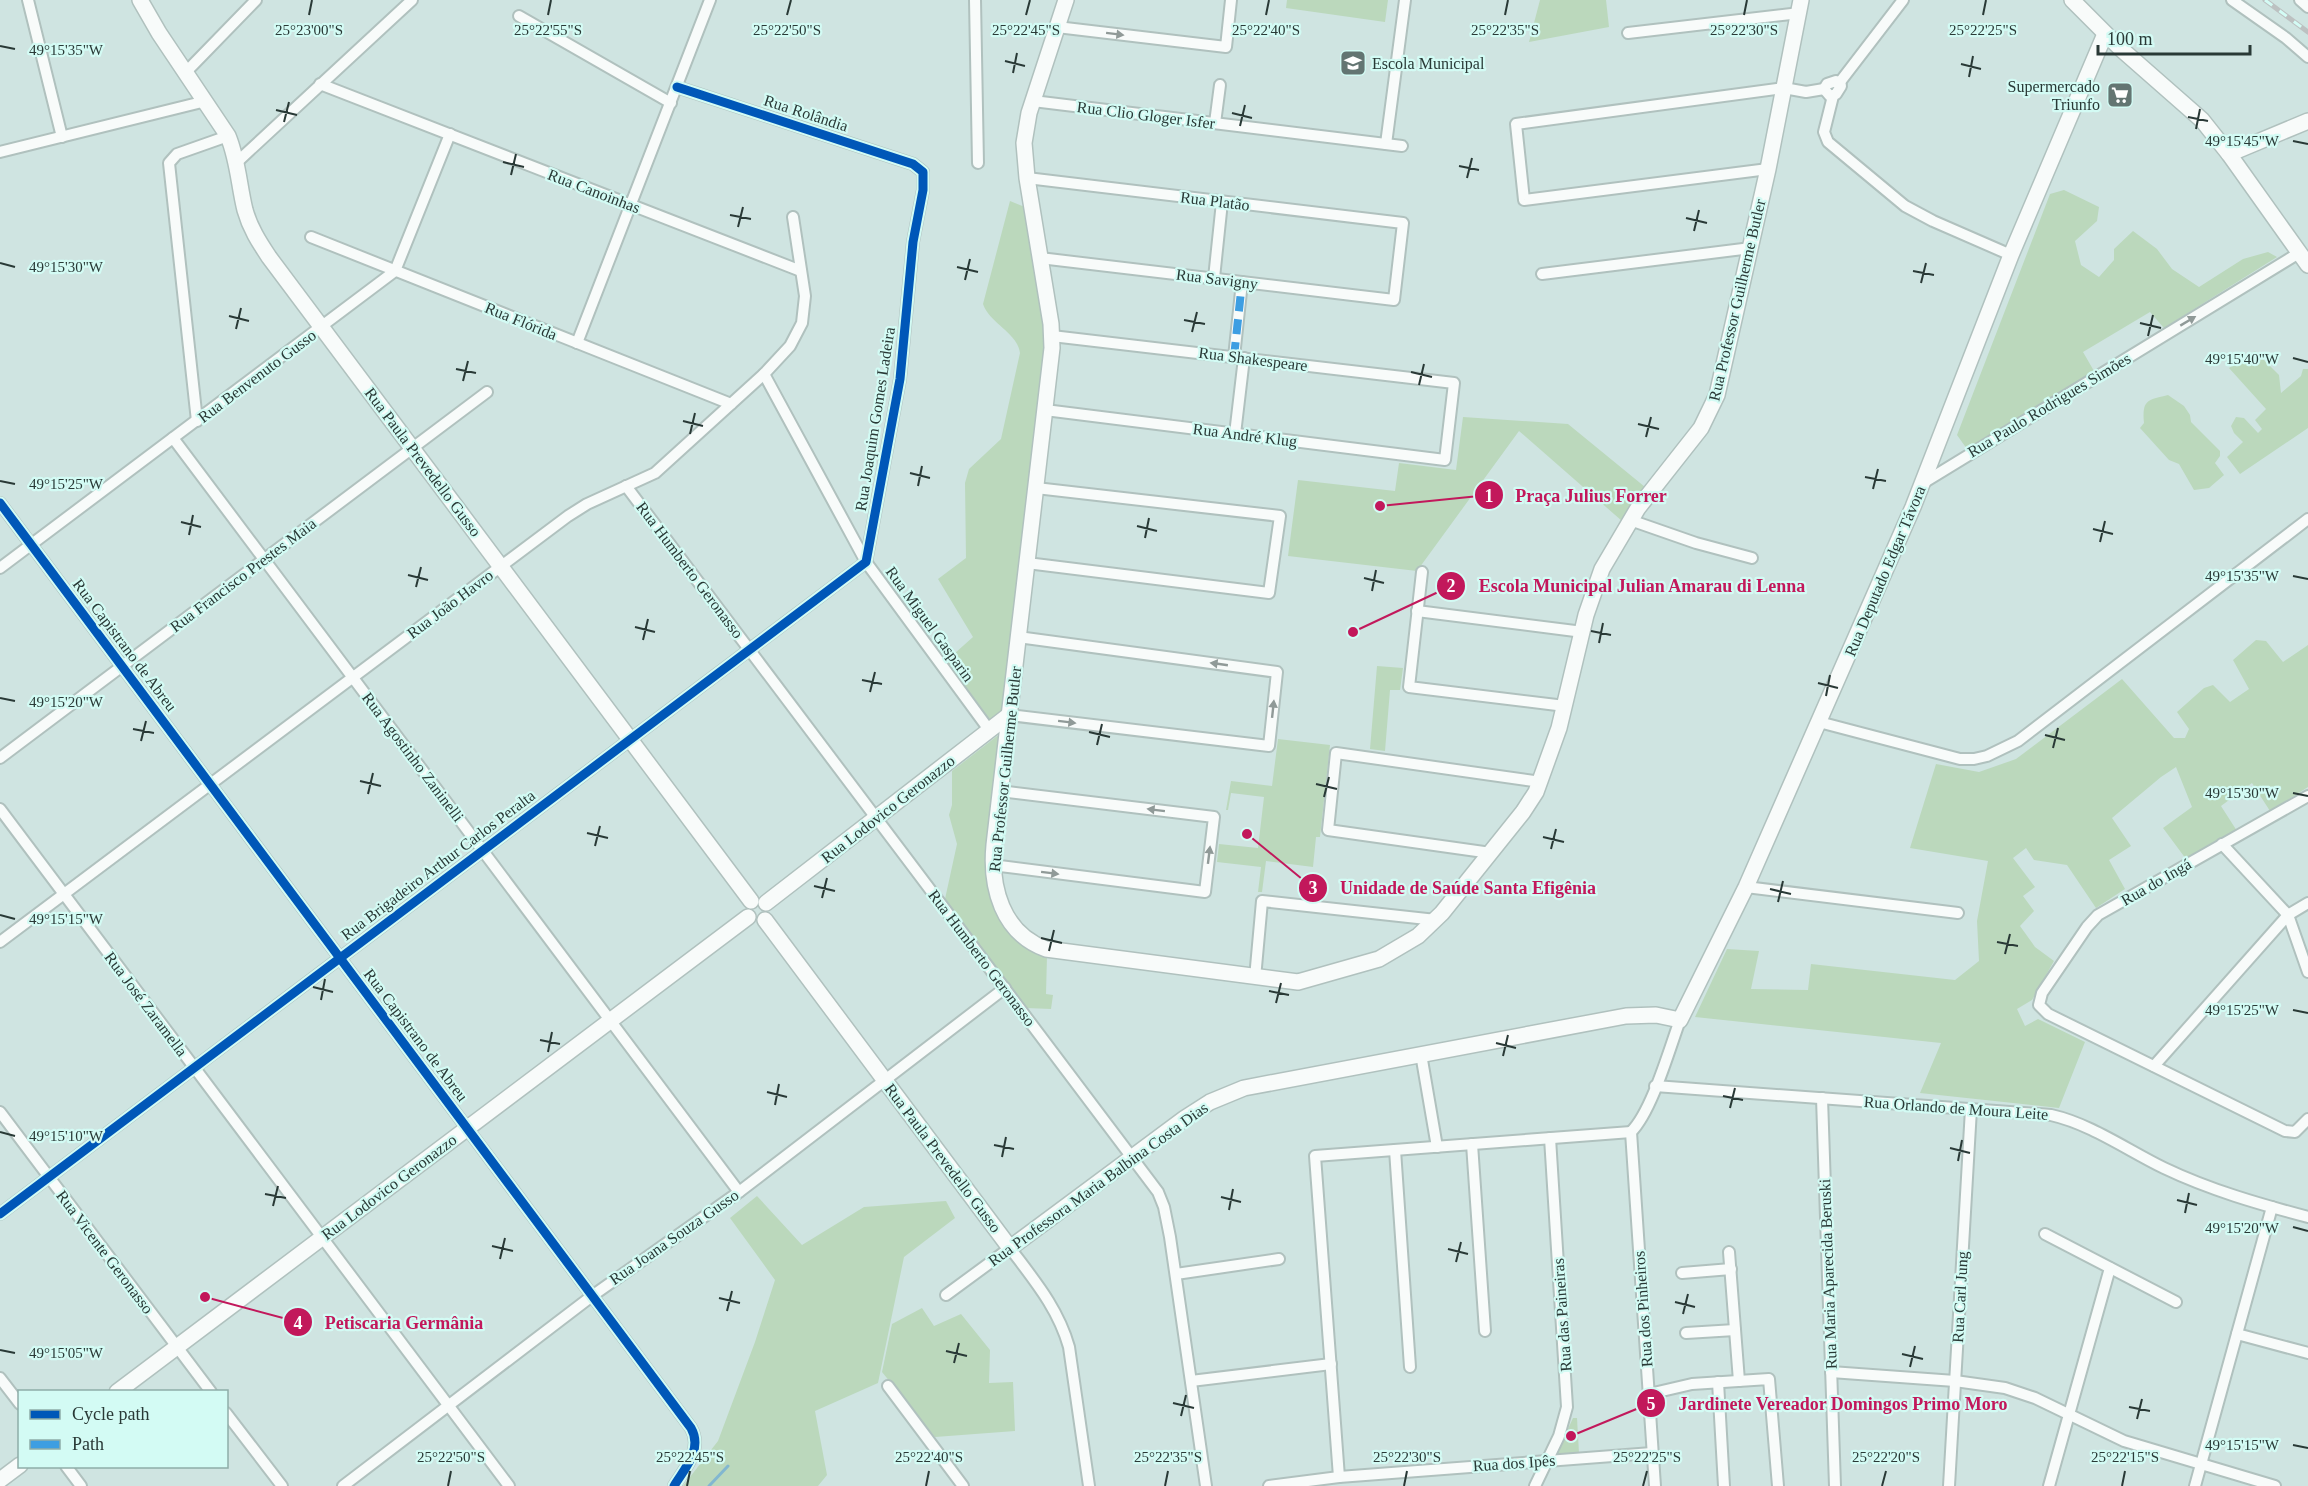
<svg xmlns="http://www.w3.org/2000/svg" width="2308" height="1486" font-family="Georgia,serif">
<rect width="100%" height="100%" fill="#cfe4e1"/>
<g fill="#bbd8bc">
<polygon points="1287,0 1388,0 1385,22 1286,8"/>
<polygon points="1540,0 1606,0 1609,27 1529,42"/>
<polygon points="2064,190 2099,207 2097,221 2075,241 2081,265 2099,277 2114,260 2114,249 2133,231 2157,249 2172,269 2199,287 2243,259 2268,252 2277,257 2164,328 2150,312 2083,352 2094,371 1967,449 1957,435 2050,194"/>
<path d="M1010,201L1025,207L1046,339L1005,711L990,723L945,662L973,637L938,579L966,558L965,483L969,469L1001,439L1020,353C1017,332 990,324 983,304Z"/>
<polygon points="2255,351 2279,375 2281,393 2301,376 2303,369 2308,369 2308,428 2240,474 2227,457 2243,442 2234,433 2231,426 2236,417 2244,418 2258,433 2262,429 2255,420 2266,409 2229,368"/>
<path d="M2168,395L2184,406L2190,415L2191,422L2220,451V456L2215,463L2224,475L2209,488L2194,490L2179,464L2169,460L2140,428L2144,423C2142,400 2147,400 2168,395Z"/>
<polygon points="1463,417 1568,424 1645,487 1622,521 1519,431 1417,571 1288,556 1298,480 1395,491 1399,463 1456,470"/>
<polygon points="2256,640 2266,641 2283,662 2308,645 2308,787 2270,811 2252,783 2221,806 2237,831 2186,859 2163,828 2192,807 2176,767 2161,777 2112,818 2131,846 2109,860 2125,889 2096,908 2067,865 2034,860 2026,848 2013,858 2035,887 2023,896 2034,911 2020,926 2035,947 2054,961 2032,1000 2017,1009 2025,1026 2038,1019 2085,1042 2059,1108 1920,1093 1941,1043 1695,1017 1727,949 1759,951 1751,989 1808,990 1811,964 1955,980 1979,961 1977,921 1988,861 1910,848 1936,764 1979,772 2016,759 2122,679 2174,738 2185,738 2189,729 2177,712 2204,688 2213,685 2230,702 2249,689 2233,660"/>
<polygon points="1377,666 1403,668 1400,690 1390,690 1385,751 1370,749"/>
<path d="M1001,733C996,778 975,877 997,915C1008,932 1031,944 1047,956L1046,994L1053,995L1051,1009L1026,1008L945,899L957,844L949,815L952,805V771Z"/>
<polygon points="1278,739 1330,745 1320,837 1316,837 1313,867 1266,861 1262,892 1258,892 1261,867 1217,862 1219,844 1258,848 1264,797 1231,793 1228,810 1226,810 1231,781 1272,786"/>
<polygon points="757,1196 802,1245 864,1207 946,1201 955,1218 904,1257 878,1383 815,1411 827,1475 818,1486 683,1486 718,1441 755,1342 775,1280 730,1218"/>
<polygon points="922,1308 934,1326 961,1314 990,1350 989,1383 1013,1382 1015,1431 935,1437 882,1372 892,1324"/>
<polygon points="1573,1418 1577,1418 1579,1453 1556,1455"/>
</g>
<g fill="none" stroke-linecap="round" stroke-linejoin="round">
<polyline stroke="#82b7d0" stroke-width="3" points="709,1486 728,1466"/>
<defs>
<g id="street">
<polyline points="28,0 62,137"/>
<polyline points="975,0 978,163"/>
<polyline points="2232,0 2286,38 2308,57"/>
<polyline points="2300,0 2308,7"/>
<polyline points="519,16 671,103"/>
<polyline points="1057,27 1226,47 1231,0"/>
<polyline points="1628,33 1800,13"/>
<polyline points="186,72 256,0"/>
<polygon points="1836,81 1840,82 1841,86 1836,94 1830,96 1824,89 1827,84"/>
<polyline points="1840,82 1903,0"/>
<polyline points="320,84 801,271"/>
<polyline points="1833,96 1824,132 1828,142 1905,206 1933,221 2011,255"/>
<polyline points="1033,101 1402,146"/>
<polyline points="1215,123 1220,85"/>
<polyline points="1386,144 1405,0"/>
<polyline points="0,152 206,101"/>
<polyline points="236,163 412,0"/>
<polyline points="1768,169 1524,200 1516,124 1784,88 1806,92 1824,89"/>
<polyline points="1027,178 1403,223 1394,300 1040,258"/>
<polyline points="311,237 731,404"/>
<polyline points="1542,274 1751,248"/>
<polyline points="1214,278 1222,202"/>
<polyline points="577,343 710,0"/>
<polyline points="1234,357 1242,282"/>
<polyline points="764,374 866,562 990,731"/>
<polyline points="1045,410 1445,460 1454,383 1052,336"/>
<polyline points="197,421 169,163 177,154 228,136"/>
<polyline points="1235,434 1244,358"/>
<polyline points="173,438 739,1192"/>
<polyline points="1923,483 2299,253"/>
<polyline points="626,486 1158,1192 1164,1207 1170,1237 1206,1486"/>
<path d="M0,503L691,1428C703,1449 685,1468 674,1486"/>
<polyline points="1630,520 1696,543 1752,558"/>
<polyline points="1027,563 1269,593 1280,516 1036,488"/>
<polyline points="0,568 395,271 450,134"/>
<polyline points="1422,572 1409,687 1565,706"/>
<polyline points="1417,611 1583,632"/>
<polyline points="1009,715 1269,746 1277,672 1018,637"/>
<polyline points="1819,722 1960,759 1974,759 1987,756 2018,741 2308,519"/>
<polyline points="0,758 487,392"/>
<polyline points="2308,796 2098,915 2087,927 2042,993 2039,1005 2048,1014 2285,1131 2295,1132 2308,1119"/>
<polyline points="0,809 509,1486"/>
<polyline points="2222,844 2288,915 2308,972"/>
<polyline points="1491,853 1328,830 1336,753 1541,782"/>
<polyline points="992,865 1205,892 1214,817 1000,791"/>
<polyline points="1746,887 1958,913"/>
<polyline points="0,942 568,516 587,504 655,473 764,374 790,346 802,323 805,296 793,217"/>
<polyline points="1255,978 1262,901 1436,920"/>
<polyline points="1421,1054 1437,1147"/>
<polyline points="2154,1066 2288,915 2308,903"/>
<path d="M1655,1086L2051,1115C2091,1124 2127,1150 2164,1168C2210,1190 2259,1204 2308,1217"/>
<polyline points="1822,1098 1835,1486"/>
<polyline points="0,1112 211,1392"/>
<polyline points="1631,1132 1655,1486"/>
<path d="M1631,1132C1652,1111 1669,1050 1680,1020"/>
<polyline points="1472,1144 1485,1331"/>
<polyline points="1395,1150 1410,1367"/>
<polyline points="0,1214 866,562 900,379 913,242 923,190 923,172 913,164 677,87"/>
<polyline points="2045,1234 2176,1302"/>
<polyline points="1729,1252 1739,1381"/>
<polyline points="1682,1273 1731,1269"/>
<polyline points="1176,1274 1279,1259"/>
<path d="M946,1295L1010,1248C1034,1280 1058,1308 1069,1347L1089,1486"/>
<polyline points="1686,1333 1735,1330"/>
<polyline points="2237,1334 2308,1353"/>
<polyline points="1831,1372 1955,1381 2005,1388 2035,1398 2124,1441 2275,1486"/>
<polyline points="0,1378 20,1404"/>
<polyline points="1191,1381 1331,1364"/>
<polyline points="1718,1382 1724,1486"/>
<polyline points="888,1386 963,1486"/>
<polyline points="1649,1394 1692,1384 1769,1379 1778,1486"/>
<polyline points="226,1413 282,1486"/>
<polyline points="66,1466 81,1486"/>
<polyline points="1339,1477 1315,1156 1631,1132"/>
<polyline points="343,1486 592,1296 739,1192 1005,988"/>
<polyline points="1269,1486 1339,1477 1652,1453"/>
<polyline points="1535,1486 1559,1436 1567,1407 1550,1138"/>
<polyline points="1949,1486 1971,1109"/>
<polyline points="2049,1486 2110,1268"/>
<polyline points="2195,1486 2272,1207"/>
</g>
<g id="secondary">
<path d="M140,0L159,33L228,136C238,160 239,186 245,210C250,228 259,242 269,257L751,901"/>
<path d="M1066,0L1029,113L1024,143L1027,178L1051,324L1052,348L994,845C990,887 1002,933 1046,949L1298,982L1379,959L1418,936L1442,913L1523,812L1536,792L1559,728L1586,615L1602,569L1638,508L1701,428L1717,395L1768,169L1801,0"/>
<polyline points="2072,0 2120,48 2202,120 2229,154 2308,265"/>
<polyline points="2229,154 2308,121"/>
<polyline points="766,903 1009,715"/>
<polyline points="765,920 1010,1248 1185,1118 1210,1102 1244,1088 1626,1016 1656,1015 1680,1020 1746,887 1913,507 2011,255 2105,34"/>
<polyline points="117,1392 748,917"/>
<polyline points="0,1480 20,1465"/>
</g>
</defs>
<use href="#street" stroke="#b0c1be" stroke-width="14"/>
<use href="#secondary" stroke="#b0c1be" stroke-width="18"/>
<use href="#street" stroke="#f8fbfa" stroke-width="10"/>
<use href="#secondary" stroke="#f8fbfa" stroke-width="15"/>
<defs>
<polyline id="rail" points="2265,0 2308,32"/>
</defs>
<use href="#rail" stroke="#bcc1c1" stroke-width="5"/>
<use href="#rail" stroke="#d3fbf4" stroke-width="3" stroke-dasharray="9" stroke-linecap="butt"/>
<polyline stroke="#3d9ee2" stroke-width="8" stroke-dasharray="15 8" stroke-linecap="butt" points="1234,357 1242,282"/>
<defs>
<g id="cycleway">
<path d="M0,503L691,1428C703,1449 685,1468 674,1486"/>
<polyline points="0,1214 866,562 900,379 913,242 923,190 923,172 913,164 677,87"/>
</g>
</defs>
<use href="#cycleway" stroke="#d3fbf4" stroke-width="13"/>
<use href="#cycleway" stroke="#0057b8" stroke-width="9"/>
</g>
<defs><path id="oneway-solid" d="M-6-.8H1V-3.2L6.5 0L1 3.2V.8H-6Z" transform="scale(1.5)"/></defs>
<g fill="#909a98">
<use href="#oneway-solid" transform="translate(1115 34) rotate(7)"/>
<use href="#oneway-solid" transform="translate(2188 321) rotate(-31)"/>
<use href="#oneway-solid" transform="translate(1219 664) rotate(-172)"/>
<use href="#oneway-solid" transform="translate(1273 709) rotate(-84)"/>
<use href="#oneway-solid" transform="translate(1067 722) rotate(7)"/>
<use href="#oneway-solid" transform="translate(1156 810) rotate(-173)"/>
<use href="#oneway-solid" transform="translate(1209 855) rotate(-83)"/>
<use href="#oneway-solid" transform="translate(1050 873) rotate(7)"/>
</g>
<path fill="none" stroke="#293936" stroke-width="2" d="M309,15L312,0M548,15L551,0M787,15L791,0M1026,15L1030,0M1266,15L1269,0M1505,15L1508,0M1744,15L1747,0M1983,15L1986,0M0,46L15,49M1005,61L1025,66M1961,64L1981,69M1013,73L1017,53M1969,77L1973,56M276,110L297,115M1232,113L1252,118M2188,117L2208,121M284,122L289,102M1240,126L1245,105M2196,129L2200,109M2293,141L2308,144M503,162L524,167M1459,166L1479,170M511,175L516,154M1467,178L1472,158M730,215L751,219M1686,218L1707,223M738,227L743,207M1694,231L1699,210M0,263L15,267M957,267L978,272M1913,271L1934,275M965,280L970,259M1921,283L1926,263M229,316L249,321M1184,320L1205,324M2140,323L2161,328M236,329L241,308M1192,332L1197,312M2148,336L2153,315M2293,358L2308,362M456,369L476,373M1411,372L1432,377M463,381L468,361M1419,385L1424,364M683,421L703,426M1638,424L1659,429M690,434L695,413M1646,437L1651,417M910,473L930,478M1865,477L1886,481M0,481L15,484M918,486L922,466M1873,489L1878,469M181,522L201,527M1137,526L1157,531M2093,529L2113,534M189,535L193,515M1145,538L1149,518M2100,542L2105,521M408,575L428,580M2293,576L2308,579M1364,578L1384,583M416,587L421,567M1372,591L1376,570M635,627L655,632M1591,631L1611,635M643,640L648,619M1599,643L1603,623M862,680L882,684M1818,683L1838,688M870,692L875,672M1826,696L1830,675M0,698L15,701M133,729L154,733M1089,732L1110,737M2045,735L2065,740M141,741L146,721M1097,745L1102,724M2053,748L2058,728M360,781L381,786M1316,784L1337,789M2293,793L2308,796M368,794L373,773M1324,797L1329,777M587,833L608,838M1543,837L1564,842M595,846L600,826M1551,849L1556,829M814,886L835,891M1770,889L1791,894M822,898L827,878M1778,902L1783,881M0,915L15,919M1041,938L1062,943M1997,942L2018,946M1049,951L1054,930M2005,954L2010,934M313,987L333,992M1269,991L1289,995M321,1000L325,979M1276,1003L1281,983M2293,1010L2308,1013M540,1040L560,1044M1496,1043L1516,1048M548,1052L552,1032M1503,1056L1508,1035M767,1092L787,1097M1723,1096L1743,1100M775,1105L779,1084M1730,1108L1735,1088M0,1132L15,1136M994,1145L1014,1149M1950,1148L1970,1153M1002,1157L1006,1137M1958,1161L1962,1140M265,1194L286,1198M1221,1197L1241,1202M2177,1200L2197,1205M273,1206L278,1186M1229,1210L1233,1189M2185,1213L2189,1193M2293,1227L2308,1231M492,1246L513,1251M1448,1249L1468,1254M500,1259L505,1238M1456,1262L1461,1242M719,1298L740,1303M1675,1302L1695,1307M727,1311L732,1291M1683,1314L1688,1294M0,1350L15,1353M946,1351L967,1356M1902,1354L1923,1359M954,1363L959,1343M1910,1367L1915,1346M1173,1403L1194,1408M2129,1407L2150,1411M1181,1416L1186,1395M2137,1419L2142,1399M2293,1445L2308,1448M448,1486L451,1471M687,1486L690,1471M926,1486L929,1471M1165,1486L1168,1471M1404,1486L1407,1471M1643,1486L1647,1471M1882,1486L1886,1471M2122,1486L2125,1471"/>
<defs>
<symbol id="school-square" viewBox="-11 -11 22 22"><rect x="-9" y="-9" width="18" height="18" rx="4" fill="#637572" stroke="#d3fbf4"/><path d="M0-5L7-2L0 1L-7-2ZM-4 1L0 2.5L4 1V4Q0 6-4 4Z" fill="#fff"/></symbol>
<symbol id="supermarket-square" viewBox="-11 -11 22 22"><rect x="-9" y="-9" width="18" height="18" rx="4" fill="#637572" stroke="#d3fbf4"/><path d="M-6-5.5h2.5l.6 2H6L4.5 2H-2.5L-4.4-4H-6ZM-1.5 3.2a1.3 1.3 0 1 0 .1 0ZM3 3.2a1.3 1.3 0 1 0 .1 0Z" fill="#fff"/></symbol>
</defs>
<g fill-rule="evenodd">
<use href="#school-square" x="1338" y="48" width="30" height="30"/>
<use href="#supermarket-square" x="2105" y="80" width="30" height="30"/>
</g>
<g text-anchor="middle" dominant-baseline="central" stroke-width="4.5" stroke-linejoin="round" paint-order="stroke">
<g font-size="16" fill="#293936" stroke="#d3fbf4" text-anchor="start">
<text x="1372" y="63">Escola Municipal</text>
<text x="2100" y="86" text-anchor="end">Supermercado<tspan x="2100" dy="18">Triunfo</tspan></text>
</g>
<g font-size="16" fill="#293936" stroke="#d3fbf4">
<text transform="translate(806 113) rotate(18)">Rua Rolândia</text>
<text transform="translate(1146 115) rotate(7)">Rua Clio Gloger Isfer</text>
<text transform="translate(594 191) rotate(21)">Rua Canoinhas</text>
<text transform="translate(1215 201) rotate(7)">Rua Platão</text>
<text transform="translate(1217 279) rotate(7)">Rua Savigny</text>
<text transform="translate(1737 300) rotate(-77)">Rua Professor Guilherme Butler</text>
<text transform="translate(521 321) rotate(22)">Rua Flórida</text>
<text transform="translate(1253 359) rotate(7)">Rua Shakespeare</text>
<text transform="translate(257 376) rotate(-37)">Rua Benvenuto Gusso</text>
<text transform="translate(2049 405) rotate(-31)">Rua Paulo Rodrigues Simões</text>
<text transform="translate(875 419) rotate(-81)">Rua Joaquim Gomes Ladeira</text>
<text transform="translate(1245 435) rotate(7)">Rua André Klug</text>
<text transform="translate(423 462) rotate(53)">Rua Paula Prevedello Gusso</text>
<text transform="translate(690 570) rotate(53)">Rua Humberto Geronasso</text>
<text transform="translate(1885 571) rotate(-67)">Rua Deputado Edgar Távora</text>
<text transform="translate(243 575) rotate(-37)">Rua Francisco Prestes Maia</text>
<text transform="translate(450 604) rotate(-37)">Rua João Havro</text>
<text transform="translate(930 624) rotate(54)">Rua Miguel Gasparin</text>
<text transform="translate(125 645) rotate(53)">Rua Capistrano de Abreu</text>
<text transform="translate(413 757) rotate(53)">Rua Agostinho Zaninelli</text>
<text transform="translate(1005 769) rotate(-84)">Rua Professor Guilherme Butler</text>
<text transform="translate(888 809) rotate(-38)">Rua Lodovico Geronazzo</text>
<text transform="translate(438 865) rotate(-37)">Rua Brigadeiro Arthur Carlos Peralta</text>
<text transform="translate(2156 882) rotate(-30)">Rua do Ingá</text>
<text transform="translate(982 958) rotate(53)">Rua Humberto Geronasso</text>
<text transform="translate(146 1004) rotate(53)">Rua José Zaramella</text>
<text transform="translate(416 1035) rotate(53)">Rua Capistrano de Abreu</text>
<text transform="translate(1956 1108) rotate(4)">Rua Orlando de Moura Leite</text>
<text transform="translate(943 1158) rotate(53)">Rua Paula Prevedello Gusso</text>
<text transform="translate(1098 1184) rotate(-36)">Rua Professora Maria Balbina Costa Dias</text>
<text transform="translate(389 1187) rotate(-37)">Rua Lodovico Geronazzo</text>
<text transform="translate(674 1237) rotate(-35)">Rua Joana Souza Gusso</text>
<text transform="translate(105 1252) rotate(53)">Rua Vicente Geronasso</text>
<text transform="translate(1828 1274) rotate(-92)">Rua Maria Aparecida Beruski</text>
<text transform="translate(1960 1297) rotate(-87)">Rua Carl Jung</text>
<text transform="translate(1643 1309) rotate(-94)">Rua dos Pinheiros</text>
<text transform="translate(1562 1315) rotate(-94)">Rua das Paineiras</text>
<text transform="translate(1514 1463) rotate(-4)">Rua dos Ipês</text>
</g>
</g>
<g font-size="15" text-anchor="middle" fill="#293936" stroke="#d3fbf4" stroke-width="4.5" stroke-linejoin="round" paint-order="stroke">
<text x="309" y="35">25°23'00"S</text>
<text x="548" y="35">25°22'55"S</text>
<text x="787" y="35">25°22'50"S</text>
<text x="1026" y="35">25°22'45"S</text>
<text x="1266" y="35">25°22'40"S</text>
<text x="1505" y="35">25°22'35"S</text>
<text x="1744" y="35">25°22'30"S</text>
<text x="1983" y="35">25°22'25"S</text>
<text x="66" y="55">49°15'35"W</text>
<text x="2242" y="146">49°15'45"W</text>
<text x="66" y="272">49°15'30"W</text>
<text x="2242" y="364">49°15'40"W</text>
<text x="66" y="489">49°15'25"W</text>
<text x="2242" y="581">49°15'35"W</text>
<text x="66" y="707">49°15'20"W</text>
<text x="2242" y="798">49°15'30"W</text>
<text x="66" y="924">49°15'15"W</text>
<text x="2242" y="1015">49°15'25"W</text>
<text x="66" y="1141">49°15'10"W</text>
<text x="2242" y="1233">49°15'20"W</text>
<text x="66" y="1358">49°15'05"W</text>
<text x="2242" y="1450">49°15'15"W</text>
<text x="451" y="1462">25°22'50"S</text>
<text x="690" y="1462">25°22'45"S</text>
<text x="929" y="1462">25°22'40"S</text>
<text x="1168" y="1462">25°22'35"S</text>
<text x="1407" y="1462">25°22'30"S</text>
<text x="1647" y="1462">25°22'25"S</text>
<text x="1886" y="1462">25°22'20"S</text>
<text x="2125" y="1462">25°22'15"S</text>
</g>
<path fill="none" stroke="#c2185b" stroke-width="2" d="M1380 506L1489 495M1353 632L1451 586M1247 834L1313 888M205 1297L298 1322M1571 1436L1651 1403"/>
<g fill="#c2185b" stroke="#d3fbf4" stroke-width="2">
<circle cx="1380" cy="506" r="6"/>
<circle cx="1353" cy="632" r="6"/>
<circle cx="1247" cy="834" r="6"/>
<circle cx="205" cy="1297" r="6"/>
<circle cx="1571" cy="1436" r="6"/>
<circle cx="1489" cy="495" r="15"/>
<circle cx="1451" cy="586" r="15"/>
<circle cx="1313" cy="888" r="15"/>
<circle cx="298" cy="1322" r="15"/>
<circle cx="1651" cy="1403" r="15"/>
</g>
<g font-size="18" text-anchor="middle" font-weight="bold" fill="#fff">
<text x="1489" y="502">1</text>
<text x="1451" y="592">2</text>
<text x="1313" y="894">3</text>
<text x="298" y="1329">4</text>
<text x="1651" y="1410">5</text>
</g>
<g font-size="18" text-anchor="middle" font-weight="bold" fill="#c2185b" stroke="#d3fbf4" stroke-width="4.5" stroke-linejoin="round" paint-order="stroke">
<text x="1591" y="502">Praça Julius Forrer</text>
<text x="1642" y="592">Escola Municipal Julian Amarau di Lenna</text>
<text x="1468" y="894">Unidade de Saúde Santa Efigênia</text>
<text x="404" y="1329">Petiscaria Germânia</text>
<text x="1843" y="1410">Jardinete Vereador Domingos Primo Moro</text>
</g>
<rect x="18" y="1390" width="210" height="78" fill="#d3fbf4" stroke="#8fada8" stroke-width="1.5"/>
<rect x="30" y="1410" width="30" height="9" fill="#0057b8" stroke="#8fada8" stroke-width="1.5"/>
<text x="72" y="1420" font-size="18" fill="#293936">Cycle path</text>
<rect x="30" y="1440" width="30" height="9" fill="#3d9ee2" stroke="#8fada8" stroke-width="1.5"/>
<text x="72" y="1450" font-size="18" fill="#293936">Path</text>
<path d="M2098 45v9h152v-9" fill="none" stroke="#293936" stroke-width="3"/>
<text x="2107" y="45" font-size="18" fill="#293936" stroke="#d3fbf4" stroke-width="4.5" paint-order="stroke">100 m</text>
</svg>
